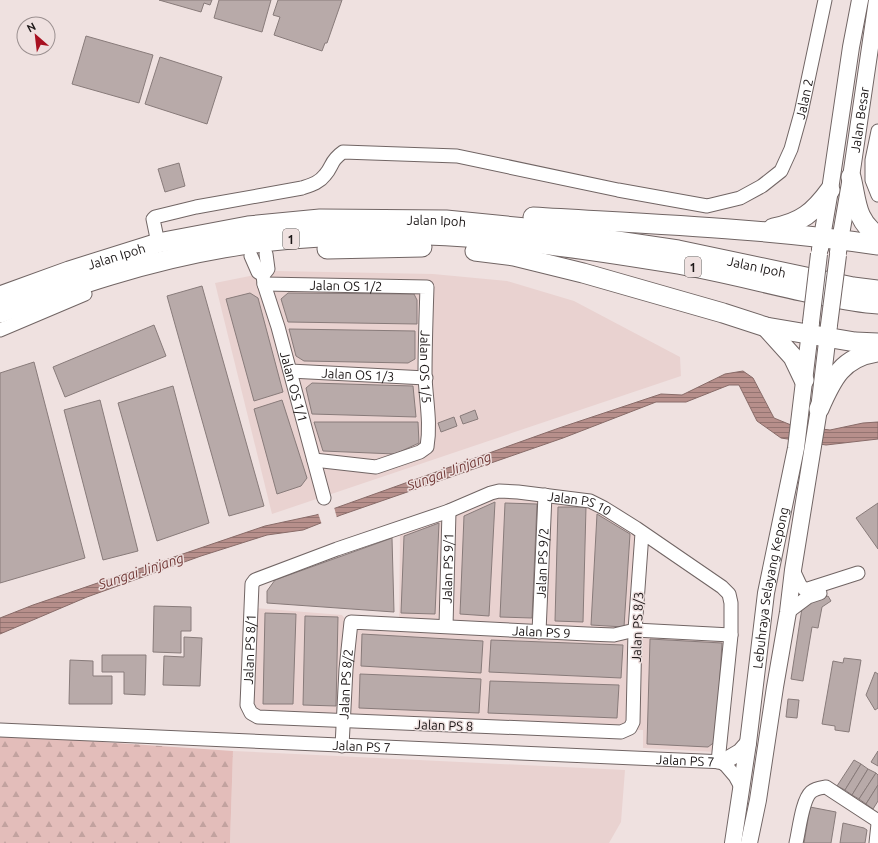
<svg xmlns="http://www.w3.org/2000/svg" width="878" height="843" font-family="Ubuntu,sans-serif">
<defs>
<pattern id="forest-firs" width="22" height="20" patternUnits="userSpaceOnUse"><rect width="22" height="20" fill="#e3bdba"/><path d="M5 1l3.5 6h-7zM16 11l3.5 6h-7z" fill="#c2a29f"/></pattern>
<pattern id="water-rules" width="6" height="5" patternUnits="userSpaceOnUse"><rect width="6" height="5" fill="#b78f8b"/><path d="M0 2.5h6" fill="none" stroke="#947471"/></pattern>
</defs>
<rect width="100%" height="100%" fill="#efe1e0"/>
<g fill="#e9d2d0">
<polygon points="275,271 433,274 507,281 574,301 680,357 681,376 272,514 215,283"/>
<polygon points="492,496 587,504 639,534 631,633 728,638 715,752 643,748 643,730 259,714 249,703 255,608 342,615 348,622 399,627 400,531"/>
<polygon points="233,751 625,770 621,822 609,843 230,843"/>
</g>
<polygon fill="url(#forest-firs)" points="0,735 233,751 230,843 0,843"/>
<polygon fill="url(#water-rules)" stroke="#886b68" points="743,371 753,378 774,418 791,425 830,430 863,423 878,422 878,439 826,445 781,438 757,421 739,385 729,385 686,402 656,402 563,438 341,515 303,530 267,535 201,556 87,597 0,634 0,618 33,605 265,526 316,515 559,428 661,394 682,395 725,374"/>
<polygon fill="#efe1e0" points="334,507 337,518 322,525 318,513"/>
<g fill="#b8aaa9" stroke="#887b7a">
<polygon points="159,0 212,0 210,5 204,3 201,12"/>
<polygon points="219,0 271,0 262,32 214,18"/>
<polygon points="278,0 342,0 327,43 325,43 322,51 274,35 280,17 273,15"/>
<polygon points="86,36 153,55 139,103 72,84"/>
<polygon points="160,57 222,77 207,124 145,104"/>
<polygon points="179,163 185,186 165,192 158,169"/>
<polygon points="202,286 264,506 229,516 167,296"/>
<polygon points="250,293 258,298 283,392 254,401 226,299"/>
<polygon points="288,293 414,294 417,300 417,324 288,322 281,299"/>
<polygon points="154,325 166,356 65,397 53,367"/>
<polygon points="289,329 415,331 415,359 408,363 304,361 296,356"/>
<polygon points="34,362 85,558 0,583 0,373"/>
<polygon points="312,383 413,386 416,417 312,414 306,388"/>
<polygon points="173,386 209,523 157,541 118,403"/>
<polygon points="100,400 138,551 103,560 64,410"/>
<polygon points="282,400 307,478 301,486 277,494 254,409"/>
<polygon points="475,410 478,419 463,424 460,416"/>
<polygon points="454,417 457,426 441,432 438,423"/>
<polygon points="314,422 418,422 419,443 395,454 323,451"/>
<polygon points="495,502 489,616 460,614 464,516"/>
<polygon points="505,503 537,504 532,618 500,617"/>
<polygon points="878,503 878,549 856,518"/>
<polygon points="558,507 586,507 583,622 555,621"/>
<polygon points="597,514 630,534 624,627 591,625"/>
<polygon points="439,523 435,614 401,613 404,536"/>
<polygon points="392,538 394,612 267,603 267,591 275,580"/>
<polygon points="828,596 831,601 822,607 818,628 812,627 803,681 791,679 802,608 813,601"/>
<polygon points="154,606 191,607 191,631 181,631 181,653 153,652"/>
<polygon points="265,613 296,614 293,704 263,704"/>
<polygon points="305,616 338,617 336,706 303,705"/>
<polygon points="362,634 483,641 481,673 361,666"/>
<polygon points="184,637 202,638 200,686 163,685 164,656 184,657"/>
<polygon points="650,639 722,643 716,741 708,747 647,744"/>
<polygon points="491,640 623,645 621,678 489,672"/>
<polygon points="102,655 146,655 145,695 124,694 124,672 102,672"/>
<polygon points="844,658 861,660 849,732 835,730 835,726 822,724 833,661 843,663"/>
<polygon points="70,660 93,661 93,676 112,676 112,704 69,704"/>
<polygon points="875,672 878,674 878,708 875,710 866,695"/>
<polygon points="360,674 481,679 479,713 359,708"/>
<polygon points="490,681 619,685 617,718 488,713"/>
<polygon points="788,699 799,700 797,718 786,717"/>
<polygon points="878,751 878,766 871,762"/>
<polygon points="854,760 861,764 845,790 837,786"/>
<polygon points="861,764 868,769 852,795 845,790"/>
<polygon points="868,769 876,773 859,799 852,795"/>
<polygon points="876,773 878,775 878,785 866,804 859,799"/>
<polygon points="878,785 878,801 873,809 866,804"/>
<polygon points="810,807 836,812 831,843 804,843"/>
<polygon points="843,823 864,828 867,830 865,843 840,843"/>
</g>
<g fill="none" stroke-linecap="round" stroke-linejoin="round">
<defs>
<g id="minor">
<polyline points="878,131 872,160 872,180 878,195"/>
<path id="s1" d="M158,243L153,219L155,217L196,207L302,188C311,185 319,183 325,175C333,166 330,161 343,152L457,156L618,190L707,206L740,198L762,186L781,171L791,149L801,113L825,0"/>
<path id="s2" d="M266,254L268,269L263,275L264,284L278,327L324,498"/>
<polyline points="251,256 258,272 263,275"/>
<path id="s3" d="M264,284L427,287C426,317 425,346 425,376C426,400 431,423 427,447L420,452L376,467L314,460"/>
<polyline points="0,330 85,294"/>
<path id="s4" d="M290,371L426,378"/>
<path id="s5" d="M642,533L635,630L633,722L630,728L621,732L258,717L251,713L247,705L252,584L255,580L337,549L449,511L491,493L499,491L518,492L590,501L604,508L636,528L722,587L729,594L731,603V635L718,762"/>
<polyline points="793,570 800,585 805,590 858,573"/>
<polyline points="788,612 808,597 820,593"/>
<path id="s6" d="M446,626L449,511"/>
<path id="s7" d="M539,632L545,495"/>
<path id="s8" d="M0,730L725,762"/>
<path id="s9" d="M342,746L346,669L351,622L587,634L614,635L635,630L731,635"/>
<polyline points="723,762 735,776 741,787"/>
<path d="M796,843C799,831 802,800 811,792C816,788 820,788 826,787L878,821"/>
<polyline points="876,843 878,824"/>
</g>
<g id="major">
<polyline points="820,249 830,190 851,47 860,0"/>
<path id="s10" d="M838,252L851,177L877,0"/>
<polyline points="723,762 740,752 748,743"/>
<path id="s11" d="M733,843L748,743L766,593L796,448L811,323"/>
<polyline points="749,843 758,800 775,687 788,612 793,570 819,409 829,325"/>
</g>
<g id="highway">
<path d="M851,177C857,201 855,220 878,236"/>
<path d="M533,217C648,224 764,228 878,245"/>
<path d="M773,228C801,223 814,212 830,190"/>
<polyline points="327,249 422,247"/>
<polyline points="475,251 514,256 583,273 723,313 766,327 855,342 878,343"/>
<path id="s12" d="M0,296L69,271L158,243L248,226L320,219L446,220L536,229L678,250L853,287L878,290"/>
<path d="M0,313C73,286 147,261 224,248C261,241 298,238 336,236C349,235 363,234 376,234C475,233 574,247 671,263C721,271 770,285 820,295C839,299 859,303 878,304"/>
<polyline points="766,327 793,357 804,380"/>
<path d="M819,409C832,379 842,357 878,352"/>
</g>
</defs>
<use href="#minor" stroke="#716564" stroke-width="15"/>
<use href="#major" stroke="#716564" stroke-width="18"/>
<use href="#highway" stroke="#716564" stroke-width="21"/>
<use href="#minor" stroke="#fff" stroke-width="13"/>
<use href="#major" stroke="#fff" stroke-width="16"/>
<use href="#highway" stroke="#fff" stroke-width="19"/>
<defs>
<g id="major-bridge">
<polyline points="811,322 819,254"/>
<polyline points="829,325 838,255"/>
</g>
</defs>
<use href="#major-bridge" stroke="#716564" stroke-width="18" stroke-linecap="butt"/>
<use href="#major-bridge" stroke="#fff" stroke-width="16"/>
</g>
<g text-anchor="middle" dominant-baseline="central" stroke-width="3" stroke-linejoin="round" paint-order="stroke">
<g fill="#efe1e0" stroke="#5b5453" stroke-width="1">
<rect x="283" y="229" width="16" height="20" rx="3"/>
<rect x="685" y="257" width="16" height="20" rx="3"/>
</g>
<g font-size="12" font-weight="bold" fill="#1c1717">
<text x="291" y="239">1</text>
<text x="693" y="267">1</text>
</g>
<g font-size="13" fill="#1c1717" stroke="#efe1e0">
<text stroke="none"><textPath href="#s1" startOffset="762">Jalan 2</textPath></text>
<text stroke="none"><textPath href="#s10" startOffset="134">Jalan Besar</textPath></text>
<text stroke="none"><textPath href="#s12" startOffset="447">Jalan Ipoh</textPath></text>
<text stroke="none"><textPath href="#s12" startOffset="123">Jalan Ipoh</textPath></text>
<text stroke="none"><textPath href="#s12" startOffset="771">Jalan Ipoh</textPath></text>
<text stroke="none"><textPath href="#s3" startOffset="82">Jalan OS 1/2</textPath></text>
<text stroke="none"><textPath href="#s3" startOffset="243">Jalan OS 1/5</textPath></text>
<text stroke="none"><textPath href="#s4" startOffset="68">Jalan OS 1/3</textPath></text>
<text stroke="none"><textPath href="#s2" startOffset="139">Jalan OS 1/1</textPath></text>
<text stroke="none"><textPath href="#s5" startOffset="1054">Jalan PS 10</textPath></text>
<text stroke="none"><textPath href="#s7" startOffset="69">Jalan PS 9/2</textPath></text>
<text stroke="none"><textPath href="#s6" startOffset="58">Jalan PS 9/1</textPath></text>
<text stroke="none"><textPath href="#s11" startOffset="258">Lebuhraya Selayang Kepong</textPath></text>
<text transform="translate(637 627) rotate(-88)">Jalan PS 8/3</text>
<text stroke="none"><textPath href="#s9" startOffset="315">Jalan PS 9</textPath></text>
<text stroke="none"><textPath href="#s5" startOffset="642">Jalan PS 8/1</textPath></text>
<text stroke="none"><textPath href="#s9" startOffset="62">Jalan PS 8/2</textPath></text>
<text transform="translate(444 725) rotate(2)">Jalan PS 8</text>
<text stroke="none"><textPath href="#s8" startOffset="362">Jalan PS 7</textPath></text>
<text stroke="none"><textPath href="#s8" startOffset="686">Jalan PS 7</textPath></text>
</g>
<g font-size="14" font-style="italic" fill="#713836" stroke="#efe1e0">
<text transform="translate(449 471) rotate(-20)">Sungai Jinjang</text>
<text transform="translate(141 571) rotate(-18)">Sungai Jinjang</text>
</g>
</g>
<g transform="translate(36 36) rotate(332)"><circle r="19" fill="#efe1e0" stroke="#9b9090"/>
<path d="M0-3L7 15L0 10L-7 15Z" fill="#a81121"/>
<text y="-6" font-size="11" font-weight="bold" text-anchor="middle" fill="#1c1717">N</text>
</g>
</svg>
